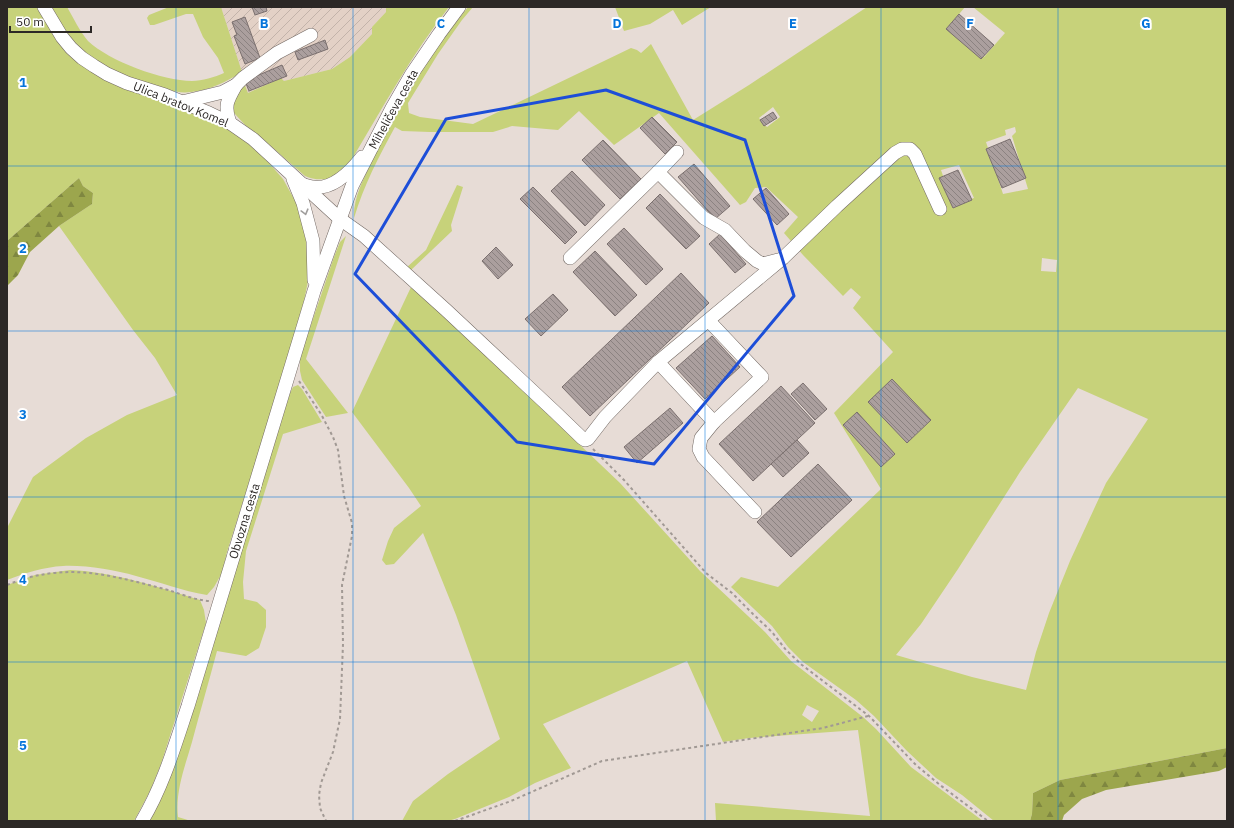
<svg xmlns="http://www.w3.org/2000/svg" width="1234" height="828" font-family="'IBM Plex Sans',sans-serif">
<defs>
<pattern id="industrial-furrows" width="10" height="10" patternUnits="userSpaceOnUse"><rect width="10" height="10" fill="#e3d1c6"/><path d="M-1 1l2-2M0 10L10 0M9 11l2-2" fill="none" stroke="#c3b3aa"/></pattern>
<pattern id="forest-firs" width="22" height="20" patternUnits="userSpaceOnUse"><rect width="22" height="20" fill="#9ca64d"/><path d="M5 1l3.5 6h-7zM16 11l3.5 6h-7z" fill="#7f8740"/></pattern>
<pattern id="building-back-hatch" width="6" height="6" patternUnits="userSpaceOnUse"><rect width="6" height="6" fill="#ab9f9e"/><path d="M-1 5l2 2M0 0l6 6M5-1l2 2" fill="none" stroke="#8b8281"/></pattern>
</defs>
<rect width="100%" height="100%" fill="#e7dcd6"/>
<polygon fill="url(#industrial-furrows)" points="221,7 386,7 386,12 372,27 372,34 350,57 332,69 284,81 281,78 248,93 244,83 242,72"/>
<g fill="#c7d27a" fill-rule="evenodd">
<path d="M7,7H38L67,50L230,130L258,151L269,163L283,179L298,206L307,242L308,281L304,301L266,429L227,552L222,573L214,587L207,595C182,591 160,582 136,576C114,570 86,565 63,566C44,567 25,573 7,580V528L33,477L86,438L127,415L177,395L155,358L133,330L59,226L92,204L93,193L83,186L79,178L7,241Z"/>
<path d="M52,7H67C73,17 80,32 88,41C109,61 163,81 192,81C202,81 215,77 224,73L218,58L203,37L193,14H186L154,25H150L147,18L149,15L169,7H221L242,72C226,82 210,90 191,92C176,94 164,88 150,84C139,80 128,77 118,72C87,59 66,38 52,7Z"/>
<path d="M386,7H449C412,54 383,107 352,159C349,163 345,168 341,172C332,181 316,181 305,176L257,134L246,126L234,113L231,106L244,83L248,93L281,78L284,81L332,69L350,57L372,34V27L386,12Z"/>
<path d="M468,7H473L462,20L438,54L408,103L409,113L420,117L473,124L631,48L637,50L641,53L651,44L693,120L749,85L867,7H965L949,26L984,57L1005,33L973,7H1227V748L1060,780L1033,793L1032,814L1030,821H994L962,795L936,778L907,751L874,716L856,700L803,662L788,647L772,626L731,587L741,577L778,587L881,489L834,413L893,352L853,308L861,297L851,288L843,296L803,255L784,233L798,217L766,187L755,188L746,202L740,205L659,113L614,145L579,111L558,130L512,126L493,132H430L402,131L395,127C378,158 364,185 354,218C353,199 363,180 371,163C397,107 429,55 468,7ZM773,107L780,117L767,127L759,118ZM1015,127L1016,132L1012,136L1028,189L1003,194L986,142L1006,135L1005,130ZM959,165L974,198L953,205L941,170ZM1042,258L1057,260L1056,272L1041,271ZM1078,388L1148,419L1106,483L1070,561L1049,613L1036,652L1026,690L972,677L896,655L921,624L958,569L1020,472Z"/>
<polygon points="615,7 711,7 682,25 673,10 650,24 624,31"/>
<polygon points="457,185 463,187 451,225 452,231 410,271 406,268 426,250"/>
<polygon points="346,236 306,359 348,413 326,417 302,380 300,371 300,357 334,257 340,242"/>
<path d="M412,285L620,483L700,571L765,632L791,661L863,717L876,729L911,767L983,821H716L715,803L870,816L858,730L749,738L723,742L687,661L543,724L571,768L535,783L509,797L455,819L448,821H402L413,801L448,774L500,739L456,615L423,533L394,564L386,565L382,560L388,541L394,528L421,506L409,488L352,412ZM807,705L819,711L812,722L802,715Z"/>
<path d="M298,385L302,389L322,422L283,434L246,551L243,582L244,599L257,602L266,610V627L259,648L246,656L217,651C209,681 200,712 192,742C185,766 175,792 178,817L191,821H149L249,523L290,393L293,387Z"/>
<path d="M70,570C115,572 157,587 200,600L204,610L206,623L161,764L150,791L134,821H7V585L35,575Z"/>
</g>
<g fill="url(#forest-firs)">
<polygon points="79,178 83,186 93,193 92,204 59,226 30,252 18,275 7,286 7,241"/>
<polygon points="1227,748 1227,767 1219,771 1106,790 1082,799 1064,815 1062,821 1030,821 1032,814 1033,793 1060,780"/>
</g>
<g fill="url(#building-back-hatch)" stroke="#7b706f">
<polygon points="252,7 266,7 267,11 255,15"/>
<polygon points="959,14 994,45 981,59 946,29"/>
<polygon points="245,17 260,58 245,64 234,36 237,35 232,22"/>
<polygon points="325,40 328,49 298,60 295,52"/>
<polygon points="282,65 287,76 249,91 245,81"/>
<polygon points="773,112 777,118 764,126 760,120"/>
<polygon points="652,117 677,142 665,154 640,128"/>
<polygon points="1010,139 1026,178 1002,188 986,149"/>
<polygon points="603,140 641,179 620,199 582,160"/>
<polygon points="694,164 730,206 715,219 678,177"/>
<polygon points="958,170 972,200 953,208 939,178"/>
<polygon points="572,171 605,205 585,226 551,191"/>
<polygon points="533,187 577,232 565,244 520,199"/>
<polygon points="766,188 789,214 777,225 753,199"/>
<polygon points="660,194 700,236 686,249 646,208"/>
<polygon points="624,228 663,269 646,285 607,244"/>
<polygon points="720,234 746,264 735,273 709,244"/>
<polygon points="496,247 513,265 498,279 482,261"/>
<polygon points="595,251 637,295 615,316 573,272"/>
<polygon points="681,273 709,303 590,416 562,387"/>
<polygon points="553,294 568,310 541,336 525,319"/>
<polygon points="712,336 740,367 705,399 676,368"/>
<polygon points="892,379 931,420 907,443 868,402"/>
<polygon points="803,383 827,409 815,420 791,394"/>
<polygon points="781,386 815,423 753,481 719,444"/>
<polygon points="670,408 683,423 637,463 624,447"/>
<polygon points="857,412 895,454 881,467 843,425"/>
<polygon points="797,440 809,453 783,477 771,464"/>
<polygon points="818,464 852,500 791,557 757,522"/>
</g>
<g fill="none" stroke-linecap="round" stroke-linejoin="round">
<defs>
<g id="minor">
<polyline points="44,7 62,37 71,48 82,58 94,66 107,74 127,83 165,95 209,113 230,123 253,139 340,219 364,236 446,310 555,412 582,438 585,440 588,439 605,417 658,362 783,258 837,206 895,153 902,149 910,149 915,154 940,209"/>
<polyline points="182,102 223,92 236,85 243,78 277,53 311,35"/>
<path d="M230,123C224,105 227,101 236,85"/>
<polyline points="677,152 658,172 704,218 725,230 745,251 757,261 763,264 778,260"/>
<polyline points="293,179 303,203 313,241 314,280"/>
<path d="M301,184C305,185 309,187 313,187C333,190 351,171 362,157"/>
<polyline points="570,258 658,172"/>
<polyline points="709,321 762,377 714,422"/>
<polyline points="658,362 714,422 701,438 699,449 703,457 755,512"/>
<path d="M142,821C163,786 175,745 188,706L314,291L340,219L352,186L392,108L411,75L439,34L459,7"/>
</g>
</defs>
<use href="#minor" stroke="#726863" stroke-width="14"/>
<g stroke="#a19994" stroke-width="2" stroke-dasharray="3 3" stroke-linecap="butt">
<polyline points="299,381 321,414 333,437 338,450 344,496 352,523 352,536 342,585 343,644 340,719 333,752 321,783 319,795 320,808 326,821"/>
<polyline points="593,449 624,480 706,573 732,593 753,614 772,632 786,650 802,665 869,716 916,765 940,785 988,821"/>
<path d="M7,585C65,561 110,575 168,590C181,594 195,600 209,601"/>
<polyline points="455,821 511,801 602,761 823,728 868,716"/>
</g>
<use href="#minor" stroke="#fff" stroke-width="13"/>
</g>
<defs><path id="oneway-chevron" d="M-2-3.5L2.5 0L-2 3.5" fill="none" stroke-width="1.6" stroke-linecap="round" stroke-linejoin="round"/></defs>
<use stroke="#a09e9d" href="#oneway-chevron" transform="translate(305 212) rotate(75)"/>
<path fill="none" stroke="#1d4ed8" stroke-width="3" stroke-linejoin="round" d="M606,90L745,140L794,296L654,464L517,442L355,274L446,119Z"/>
<path fill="none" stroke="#0474db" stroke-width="1" stroke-opacity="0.55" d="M176,7V821M353,7V821M529,7V821M705,7V821M881,7V821M1058,7V821M7,166H1227M7,331H1227M7,497H1227M7,662H1227"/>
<g text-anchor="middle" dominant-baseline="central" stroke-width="4" stroke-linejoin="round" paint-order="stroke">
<g font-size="12" fill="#2c2826" stroke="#fff">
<text transform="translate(181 104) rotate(22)">Ulica bratov Komel</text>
<text transform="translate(393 109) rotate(-61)">Miheličeva cesta</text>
<text transform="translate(244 521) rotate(-73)">Obvozna cesta</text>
</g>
</g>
<g font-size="13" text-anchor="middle" font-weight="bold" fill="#0474db" stroke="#fff" stroke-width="4" stroke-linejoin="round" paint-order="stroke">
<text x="264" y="28">B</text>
<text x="441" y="28">C</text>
<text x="617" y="28">D</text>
<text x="793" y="28">E</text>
<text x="970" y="28">F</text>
<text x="1146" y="28">G</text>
<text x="23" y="87">1</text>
<text x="23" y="253">2</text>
<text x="23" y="419">3</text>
<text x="23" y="584">4</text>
<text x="23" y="750">5</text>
</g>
<rect width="1234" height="828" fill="none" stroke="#2c2826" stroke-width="16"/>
<path d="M10 26v6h81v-6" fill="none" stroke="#2c2826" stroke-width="2"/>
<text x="16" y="26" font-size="12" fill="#2c2826" stroke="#ffffff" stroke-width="3" paint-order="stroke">50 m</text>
</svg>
